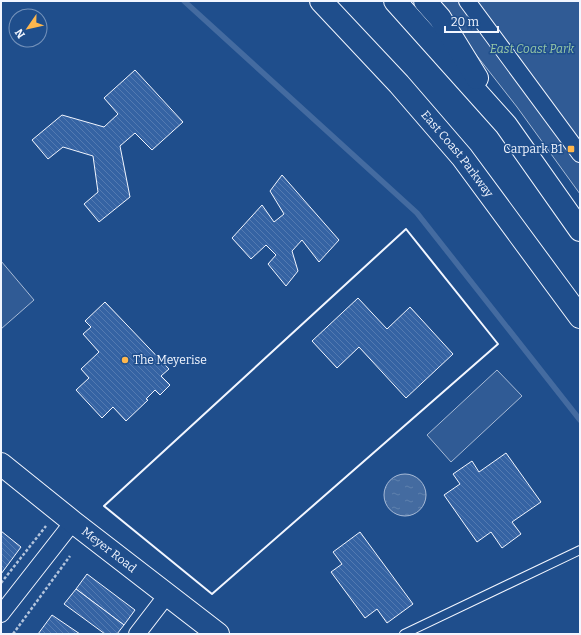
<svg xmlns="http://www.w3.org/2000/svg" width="581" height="635" font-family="Bitter,serif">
<defs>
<pattern id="water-ripples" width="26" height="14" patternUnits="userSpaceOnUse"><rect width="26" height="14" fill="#446ba0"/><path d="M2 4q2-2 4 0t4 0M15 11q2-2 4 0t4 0" fill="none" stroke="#5f81ae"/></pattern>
<pattern id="building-back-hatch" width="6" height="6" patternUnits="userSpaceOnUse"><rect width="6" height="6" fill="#3563a3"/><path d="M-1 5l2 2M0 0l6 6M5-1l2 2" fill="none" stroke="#537ab1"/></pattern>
</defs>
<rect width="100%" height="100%" fill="#1f4e8c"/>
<g fill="#305b95" stroke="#a8bbd7">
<polygon points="432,1 580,1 580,194 517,107 452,24"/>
<polygon points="1,261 34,300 1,329"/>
<polygon points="497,370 522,396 451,462 427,435"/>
</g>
<circle fill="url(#water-ripples)" stroke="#a8bbd7" cx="405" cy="495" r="21"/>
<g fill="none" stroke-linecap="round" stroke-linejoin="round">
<polyline stroke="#446ba0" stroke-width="5.5" points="184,1 417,213 580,420"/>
</g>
<g fill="url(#building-back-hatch)" stroke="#f2f6ff">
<polygon points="135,70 183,122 152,150 135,133 120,146 130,197 99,222 84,204 98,192 93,156 63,147 48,159 32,140 62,115 104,127 118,114 104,98"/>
<polygon points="282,175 339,240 319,262 302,240 292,251 298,271 286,286 268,264 276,255 266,245 251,259 232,238 262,205 274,222 284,214 270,191"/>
<polygon points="358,298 387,329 410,307 453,354 406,398 359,347 337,368 312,341"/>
<polygon points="105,302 169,369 161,376 170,385 160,395 155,390 146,399 148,400 126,421 113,407 102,418 76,390 89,378 81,369 99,352 83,334 91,327 85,321"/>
<polygon points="506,453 541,502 512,522 521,534 502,548 491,532 477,542 444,495 460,484 453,474 472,461 479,472"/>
<polygon points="1,531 21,547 1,574"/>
<polygon points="360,532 413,604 387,623 377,609 365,618 331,572 342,564 333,552"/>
<polygon points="87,574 135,610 124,625 76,589"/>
<polygon points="76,589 124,625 117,634 105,634 64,604"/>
<polygon points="52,615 80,634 38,634"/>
</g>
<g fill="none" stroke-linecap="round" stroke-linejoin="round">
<defs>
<polyline id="lane" points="404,634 580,550"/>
<g id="street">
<polyline points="467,1 580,154"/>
<polyline points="1,614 73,522"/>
<polyline points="137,634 167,595"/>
</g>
<g id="secondary">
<path id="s1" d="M1,464L73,522L218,634"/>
</g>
<g id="highway">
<path id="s2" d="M321,1L399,84L462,157L580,317"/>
<polyline points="395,1 506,125 580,230"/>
<polyline points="425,1 440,18 477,78"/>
</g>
</defs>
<use href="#lane" stroke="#f2f6ff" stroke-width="10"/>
<use href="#street" stroke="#f2f6ff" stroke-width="18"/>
<use href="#secondary" stroke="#f2f6ff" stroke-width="24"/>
<use href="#highway" stroke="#f2f6ff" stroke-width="24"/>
<g stroke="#b3c4dc" stroke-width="2.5" stroke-dasharray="3 2" stroke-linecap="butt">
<polyline points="1,583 46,526"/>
<polyline points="13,634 70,556"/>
</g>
<use href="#lane" stroke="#1f4e8c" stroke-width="8"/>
<use href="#street" stroke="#1f4e8c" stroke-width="16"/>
<use href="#secondary" stroke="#1f4e8c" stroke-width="22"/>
<use href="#highway" stroke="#1f4e8c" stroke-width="22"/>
<polygon stroke="#f2f6ff" stroke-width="2" points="406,229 498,344 212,594 104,506"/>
</g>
<g fill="#ffb74d" stroke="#1f4e8c" stroke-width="1.5">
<rect x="567" y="145" width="8" height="8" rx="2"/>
<circle cx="125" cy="360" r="4"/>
</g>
<g text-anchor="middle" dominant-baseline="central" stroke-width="3" stroke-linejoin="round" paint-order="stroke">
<g font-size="12" font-style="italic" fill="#97c8a6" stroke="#1f4e8c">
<text x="532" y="49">East Coast Park</text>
</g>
<g font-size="12" fill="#f2f6ff" stroke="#1f4e8c" text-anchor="end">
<text x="563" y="149">Carpark B1</text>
<text x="133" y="360" text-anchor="start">The Meyerise</text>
</g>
<g font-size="12" fill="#f2f6ff" stroke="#1f4e8c">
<text stroke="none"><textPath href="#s2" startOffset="205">East Coast Parkway</textPath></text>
<text stroke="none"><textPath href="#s1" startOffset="138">Meyer Road</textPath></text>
</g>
</g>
<rect width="581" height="635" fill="none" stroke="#f2f6ff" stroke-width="4"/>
<g transform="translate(28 28) rotate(236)"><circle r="19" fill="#1f4e8c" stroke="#7391ba"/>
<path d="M0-3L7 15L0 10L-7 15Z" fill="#ffb74d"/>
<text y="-6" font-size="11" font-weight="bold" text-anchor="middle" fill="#f2f6ff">N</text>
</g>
<path d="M445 26v6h53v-6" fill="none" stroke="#f2f6ff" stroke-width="2"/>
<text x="451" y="26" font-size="12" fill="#f2f6ff" stroke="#1f4e8c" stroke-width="3" paint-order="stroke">20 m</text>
</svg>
